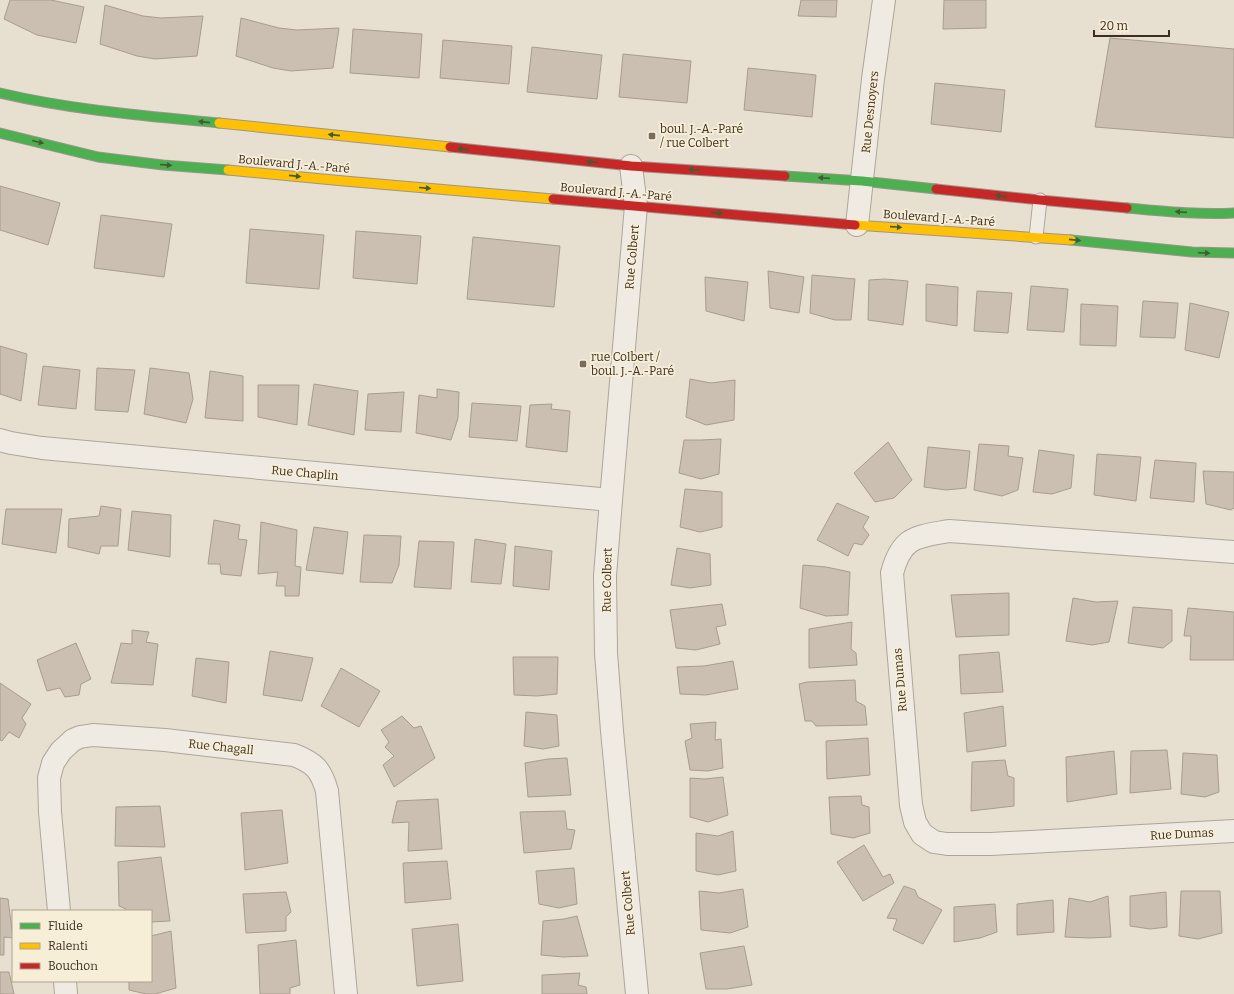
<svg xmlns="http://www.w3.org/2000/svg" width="1234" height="994" font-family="Bitter,serif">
<rect width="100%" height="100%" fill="#e7e0d1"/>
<g fill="#cbbfb2" stroke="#a89c90">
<polygon points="10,0 51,0 84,7 76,43 37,35 4,19"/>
<polygon points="801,0 837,0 836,17 798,16"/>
<polygon points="944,0 986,0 986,28 943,29"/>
<polygon points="105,5 143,16 161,18 203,16 197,56 155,59 137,56 100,44"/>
<polygon points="241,18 279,28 297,30 339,28 333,68 291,71 273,68 236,56"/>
<polygon points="353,29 422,34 419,78 350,73"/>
<polygon points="1110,38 1234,49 1234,138 1095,127"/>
<polygon points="443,40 512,46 509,84 440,78"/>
<polygon points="532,47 602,55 597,99 527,92"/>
<polygon points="623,54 691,61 687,103 619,97"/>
<polygon points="748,68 816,75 812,117 744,110"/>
<polygon points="935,83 1005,90 1001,132 931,124"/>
<polygon points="0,186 60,203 48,245 0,230"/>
<polygon points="101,215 172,224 164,277 94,268"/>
<polygon points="250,229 324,235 319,289 246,283"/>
<polygon points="356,231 421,236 417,284 353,278"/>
<polygon points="473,237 560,246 554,307 467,299"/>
<polygon points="768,271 804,277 799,313 770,308"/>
<polygon points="812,275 855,279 851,320 835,320 810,313"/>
<polygon points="705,277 748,282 744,321 706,311"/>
<polygon points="885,279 908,281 903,325 868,320 869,280"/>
<polygon points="926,284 958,287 957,326 926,321"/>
<polygon points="1031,286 1068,289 1064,332 1027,330"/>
<polygon points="977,291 1012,293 1008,333 974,331"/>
<polygon points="1143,301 1178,303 1175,338 1140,337"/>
<polygon points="1190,303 1229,312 1219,358 1185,350"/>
<polygon points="1081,304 1118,306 1116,346 1080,345"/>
<polygon points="0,346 27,354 21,401 0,394"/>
<polygon points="43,366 80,370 76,409 38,405"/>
<polygon points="97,368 135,370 128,412 95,410"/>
<polygon points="150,368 189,373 193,399 186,423 144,414"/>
<polygon points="210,371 243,376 243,421 205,418"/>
<polygon points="690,379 711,383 735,380 734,420 706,425 686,417"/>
<polygon points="314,384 358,391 354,435 308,425"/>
<polygon points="258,385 299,385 297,425 258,417"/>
<polygon points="437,389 459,392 458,418 451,440 416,433 419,395 437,398"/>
<polygon points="404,392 401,432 365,430 368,394"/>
<polygon points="472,403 521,406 517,441 469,437"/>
<polygon points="552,404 551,409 570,411 567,452 526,447 530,405"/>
<polygon points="721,439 719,474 701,479 679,473 684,440 701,440"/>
<polygon points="888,442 912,480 894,498 875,502 854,473"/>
<polygon points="979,444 1009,446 1008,456 1023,458 1018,490 1002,496 974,490"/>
<polygon points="928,447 970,451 966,488 946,490 924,487"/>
<polygon points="1039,450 1074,455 1071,488 1052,494 1033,492"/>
<polygon points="1097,454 1141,457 1136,501 1094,495"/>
<polygon points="1155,460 1196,463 1194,502 1150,498"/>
<polygon points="1203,471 1234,472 1234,508 1231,510 1206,504"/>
<polygon points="685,489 722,492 722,527 700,532 680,527"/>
<polygon points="837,503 869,517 863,527 869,535 862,545 854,543 848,556 817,540"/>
<polygon points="101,506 121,509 118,546 101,546 99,554 68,547 69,519 99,516"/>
<polygon points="6,509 62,509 56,553 2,544"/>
<polygon points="132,511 171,515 170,557 128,550"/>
<polygon points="214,520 240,525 238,539 247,540 241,576 221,574 220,564 208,564"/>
<polygon points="261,522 297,530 295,566 301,567 299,596 285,596 285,586 276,586 278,572 258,574"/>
<polygon points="314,527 348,532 343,574 306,570"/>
<polygon points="364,535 401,536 399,565 392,583 360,582"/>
<polygon points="475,539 506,544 501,584 471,582"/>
<polygon points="419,541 454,542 451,589 414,587"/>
<polygon points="515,546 552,551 549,590 513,586"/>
<polygon points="677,548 710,554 711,585 690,588 671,585"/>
<polygon points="803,565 826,567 850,572 848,615 826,616 800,608"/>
<polygon points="1009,593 1009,635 956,637 951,595"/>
<polygon points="1073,598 1096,602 1118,601 1109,642 1092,645 1066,641"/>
<polygon points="722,604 726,625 716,627 720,644 696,650 676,648 670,610"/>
<polygon points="1133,607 1172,610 1172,641 1163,648 1128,643"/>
<polygon points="1188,608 1234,612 1234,660 1190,660 1191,636 1184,636"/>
<polygon points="852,622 851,649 856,653 857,665 809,668 809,629"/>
<polygon points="132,630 149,632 146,642 158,644 153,685 111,683 121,643 132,644"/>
<polygon points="76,643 91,679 81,684 79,695 65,697 60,688 47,691 37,660"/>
<polygon points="270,651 313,658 302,701 263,695"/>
<polygon points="999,652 1003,692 961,694 959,655"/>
<polygon points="513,657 558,657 557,694 537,696 514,695"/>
<polygon points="196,658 229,662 226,703 192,696"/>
<polygon points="733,661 738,689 706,695 680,694 677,667 704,666"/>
<polygon points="341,668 380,691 359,727 321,706"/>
<polygon points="855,680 856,701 865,706 867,725 816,726 812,721 805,721 799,684 807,682"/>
<polygon points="0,683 31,704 22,718 26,724 19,738 9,732 2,741 0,740"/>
<polygon points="1003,706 1006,746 967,752 964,713"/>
<polygon points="526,712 557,715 559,746 543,749 524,746"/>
<polygon points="402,716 414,728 421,726 435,758 394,787 383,765 394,756 385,747 389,742 381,730"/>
<polygon points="716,722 715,740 721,739 723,768 708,771 690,770 685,741 692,738 690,724"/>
<polygon points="868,738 870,775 827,779 826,741"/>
<polygon points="1167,750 1171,789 1130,793 1131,751"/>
<polygon points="1114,751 1117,794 1067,802 1066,757"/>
<polygon points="1183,753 1217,755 1219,792 1205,797 1181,794"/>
<polygon points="567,758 571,795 528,797 525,763 548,759"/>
<polygon points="1005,760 1008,776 1014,778 1014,806 971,811 972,762"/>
<polygon points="723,777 728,815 708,822 690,817 690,778 705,779"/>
<polygon points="861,796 862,805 869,807 870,833 853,838 831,834 829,797"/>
<polygon points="438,799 442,849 408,851 409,822 392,823 397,801"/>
<polygon points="160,806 165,847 115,846 116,807"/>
<polygon points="282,810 288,863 245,870 241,813"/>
<polygon points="565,811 567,829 575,830 571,849 524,853 520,812"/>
<polygon points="733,831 736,871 718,875 696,871 696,833 718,836"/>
<polygon points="864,845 883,877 890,874 894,883 863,901 837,862"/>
<polygon points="161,857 170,921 151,922 151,911 127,911 126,909 119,906 118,862"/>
<polygon points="447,861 451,899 405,903 403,863"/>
<polygon points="574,868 577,904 559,908 539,904 536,871"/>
<polygon points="904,886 915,890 918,897 942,910 923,944 893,930 897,919 887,918"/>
<polygon points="743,889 748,927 730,933 701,930 699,891 719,893"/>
<polygon points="1181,891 1220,891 1222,933 1198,939 1179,936"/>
<polygon points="286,892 291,912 286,917 286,931 246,933 243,894"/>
<polygon points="1166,892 1167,927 1150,929 1130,926 1130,896"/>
<polygon points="1108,896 1111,937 1090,938 1065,937 1069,898 1090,902"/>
<polygon points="0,898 8,899 13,938 4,937 4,955 0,955"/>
<polygon points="1053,900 1054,932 1017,935 1017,904"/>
<polygon points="995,904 997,932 980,938 954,942 954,907"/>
<polygon points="577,916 588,956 563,957 541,955 543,921 564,919"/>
<polygon points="458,924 463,981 417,986 412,929"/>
<polygon points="171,931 176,988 155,994 146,994 129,990 129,981 151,981 151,936"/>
<polygon points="296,940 300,985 290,988 290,994 260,994 258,945"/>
<polygon points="744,946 752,985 727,989 706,989 700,953"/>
<polygon points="0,972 9,972 14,994 0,994"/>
<polygon points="580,973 578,985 586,987 587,994 542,994 542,975"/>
</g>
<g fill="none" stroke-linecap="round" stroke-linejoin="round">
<defs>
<polyline id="lane" points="1036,237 1040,200"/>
<g id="street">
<polyline points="631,166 636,206 611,500 605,576 606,653 612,731 637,994"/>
<polyline points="857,225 873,79 884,0"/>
<polyline points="0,440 11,443 42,448 611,500"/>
<path d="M1234,552L949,531C916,537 902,536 892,573L911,805L915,822L922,834L934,842L947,844H991L1234,831"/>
<path d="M59,911L50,812L49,778L53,763L61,751L73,740L80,737L93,735L165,740L294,755C315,763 321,770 327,791L346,994"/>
<polyline points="65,981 66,994"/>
</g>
<g id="fast">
<path d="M0,93C72,110 146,116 219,123"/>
<polyline points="0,133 98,157 163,165 228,170"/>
<polyline points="785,176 862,181 936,189"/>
<path d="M1127,208C1162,211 1198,215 1234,213"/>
<polyline points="1071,240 1192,252 1234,253"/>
</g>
<g id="slow">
<polyline points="219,123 450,147"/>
<polyline points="228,170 344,181 553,199"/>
<polyline points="855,225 1071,240"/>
</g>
<g id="jam">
<polyline points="450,147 631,166 785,176"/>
<polyline points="936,189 1040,200 1127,208"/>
<polyline points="553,199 855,225"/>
</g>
</defs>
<use href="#lane" stroke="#ada599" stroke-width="15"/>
<use href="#street" stroke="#ada599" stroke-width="24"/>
<use href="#fast" stroke="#9c958a" stroke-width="11"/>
<use href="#slow" stroke="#9c958a" stroke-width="11"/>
<use href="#jam" stroke="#9c958a" stroke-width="11"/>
<use href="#lane" stroke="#efebe3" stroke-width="13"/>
<use href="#street" stroke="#efebe3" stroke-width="22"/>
<use href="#fast" stroke="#4caf50" stroke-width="9"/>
<use href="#slow" stroke="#ffc107" stroke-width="9"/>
<use href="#jam" stroke="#c62828" stroke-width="9"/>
</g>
<defs><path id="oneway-solid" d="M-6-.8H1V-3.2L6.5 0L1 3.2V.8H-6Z"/></defs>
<g fill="#425b31">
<use href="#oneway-solid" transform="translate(204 122) rotate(-174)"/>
<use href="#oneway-solid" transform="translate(334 135) rotate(-174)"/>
<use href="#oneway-solid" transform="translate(38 142) rotate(14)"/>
<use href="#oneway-solid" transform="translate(463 149) rotate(-174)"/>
<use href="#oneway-solid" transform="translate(592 162) rotate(-174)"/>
<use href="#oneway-solid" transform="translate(166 165) rotate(5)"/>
<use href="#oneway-solid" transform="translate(694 170) rotate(-176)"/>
<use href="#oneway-solid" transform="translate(295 176) rotate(6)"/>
<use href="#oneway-solid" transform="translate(824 178) rotate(-176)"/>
<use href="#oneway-solid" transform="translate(425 188) rotate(5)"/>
<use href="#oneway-solid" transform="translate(1001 196) rotate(-174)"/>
<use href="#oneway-solid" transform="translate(1181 212) rotate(-176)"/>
<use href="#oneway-solid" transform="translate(717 213) rotate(5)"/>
<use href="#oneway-solid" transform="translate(896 227) rotate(4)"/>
<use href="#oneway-solid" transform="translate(1075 240) rotate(6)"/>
<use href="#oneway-solid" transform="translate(1204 253) rotate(3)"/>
</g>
<g fill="#786c5e" stroke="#f7eed8" stroke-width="1.5">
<rect x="648" y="132" width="8" height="8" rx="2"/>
<rect x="579" y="360" width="8" height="8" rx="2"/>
</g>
<g text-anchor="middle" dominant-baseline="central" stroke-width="3.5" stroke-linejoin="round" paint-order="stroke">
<g font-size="12" fill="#3d2e20" stroke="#f7eed8">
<text transform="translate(870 112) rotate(-84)">Rue Desnoyers</text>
<text transform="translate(294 164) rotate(5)">Boulevard J.-A.-Paré</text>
<text transform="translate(616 192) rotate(5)">Boulevard J.-A.-Paré</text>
<text transform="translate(939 218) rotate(4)">Boulevard J.-A.-Paré</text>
<text transform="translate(632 257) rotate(-85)">Rue Colbert</text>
<text transform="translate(305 473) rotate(5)">Rue Chaplin</text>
<text transform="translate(607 580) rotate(-89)">Rue Colbert</text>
<text transform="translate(900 680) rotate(-95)">Rue Dumas</text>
<text transform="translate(221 747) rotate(6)">Rue Chagall</text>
<text transform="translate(1182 834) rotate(-3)">Rue Dumas</text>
<text transform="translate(628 903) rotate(-95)">Rue Colbert</text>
</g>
<g font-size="12" fill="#3d2e20" stroke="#f7eed8" text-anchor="start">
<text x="660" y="129">boul. J.-A.-Paré<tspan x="660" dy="14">/ rue Colbert</tspan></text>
<text x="591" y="357">rue Colbert /<tspan x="591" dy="14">boul. J.-A.-Paré</tspan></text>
</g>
</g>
<rect x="12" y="910" width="140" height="72" fill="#f7eed8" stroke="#ada18e"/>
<rect x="20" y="923" width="20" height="6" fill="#4caf50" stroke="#ada18e"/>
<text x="48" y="930" font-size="12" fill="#3d2e20">Fluide</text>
<rect x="20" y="943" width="20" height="6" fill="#ffc107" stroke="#ada18e"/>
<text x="48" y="950" font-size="12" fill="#3d2e20">Ralenti</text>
<rect x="20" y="963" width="20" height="6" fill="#c62828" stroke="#ada18e"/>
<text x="48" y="970" font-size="12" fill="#3d2e20">Bouchon</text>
<path d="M1094 30v6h75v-6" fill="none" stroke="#3d2e20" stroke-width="2"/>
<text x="1100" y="30" font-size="12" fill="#3d2e20" stroke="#f7eed8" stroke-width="3" paint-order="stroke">20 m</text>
</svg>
